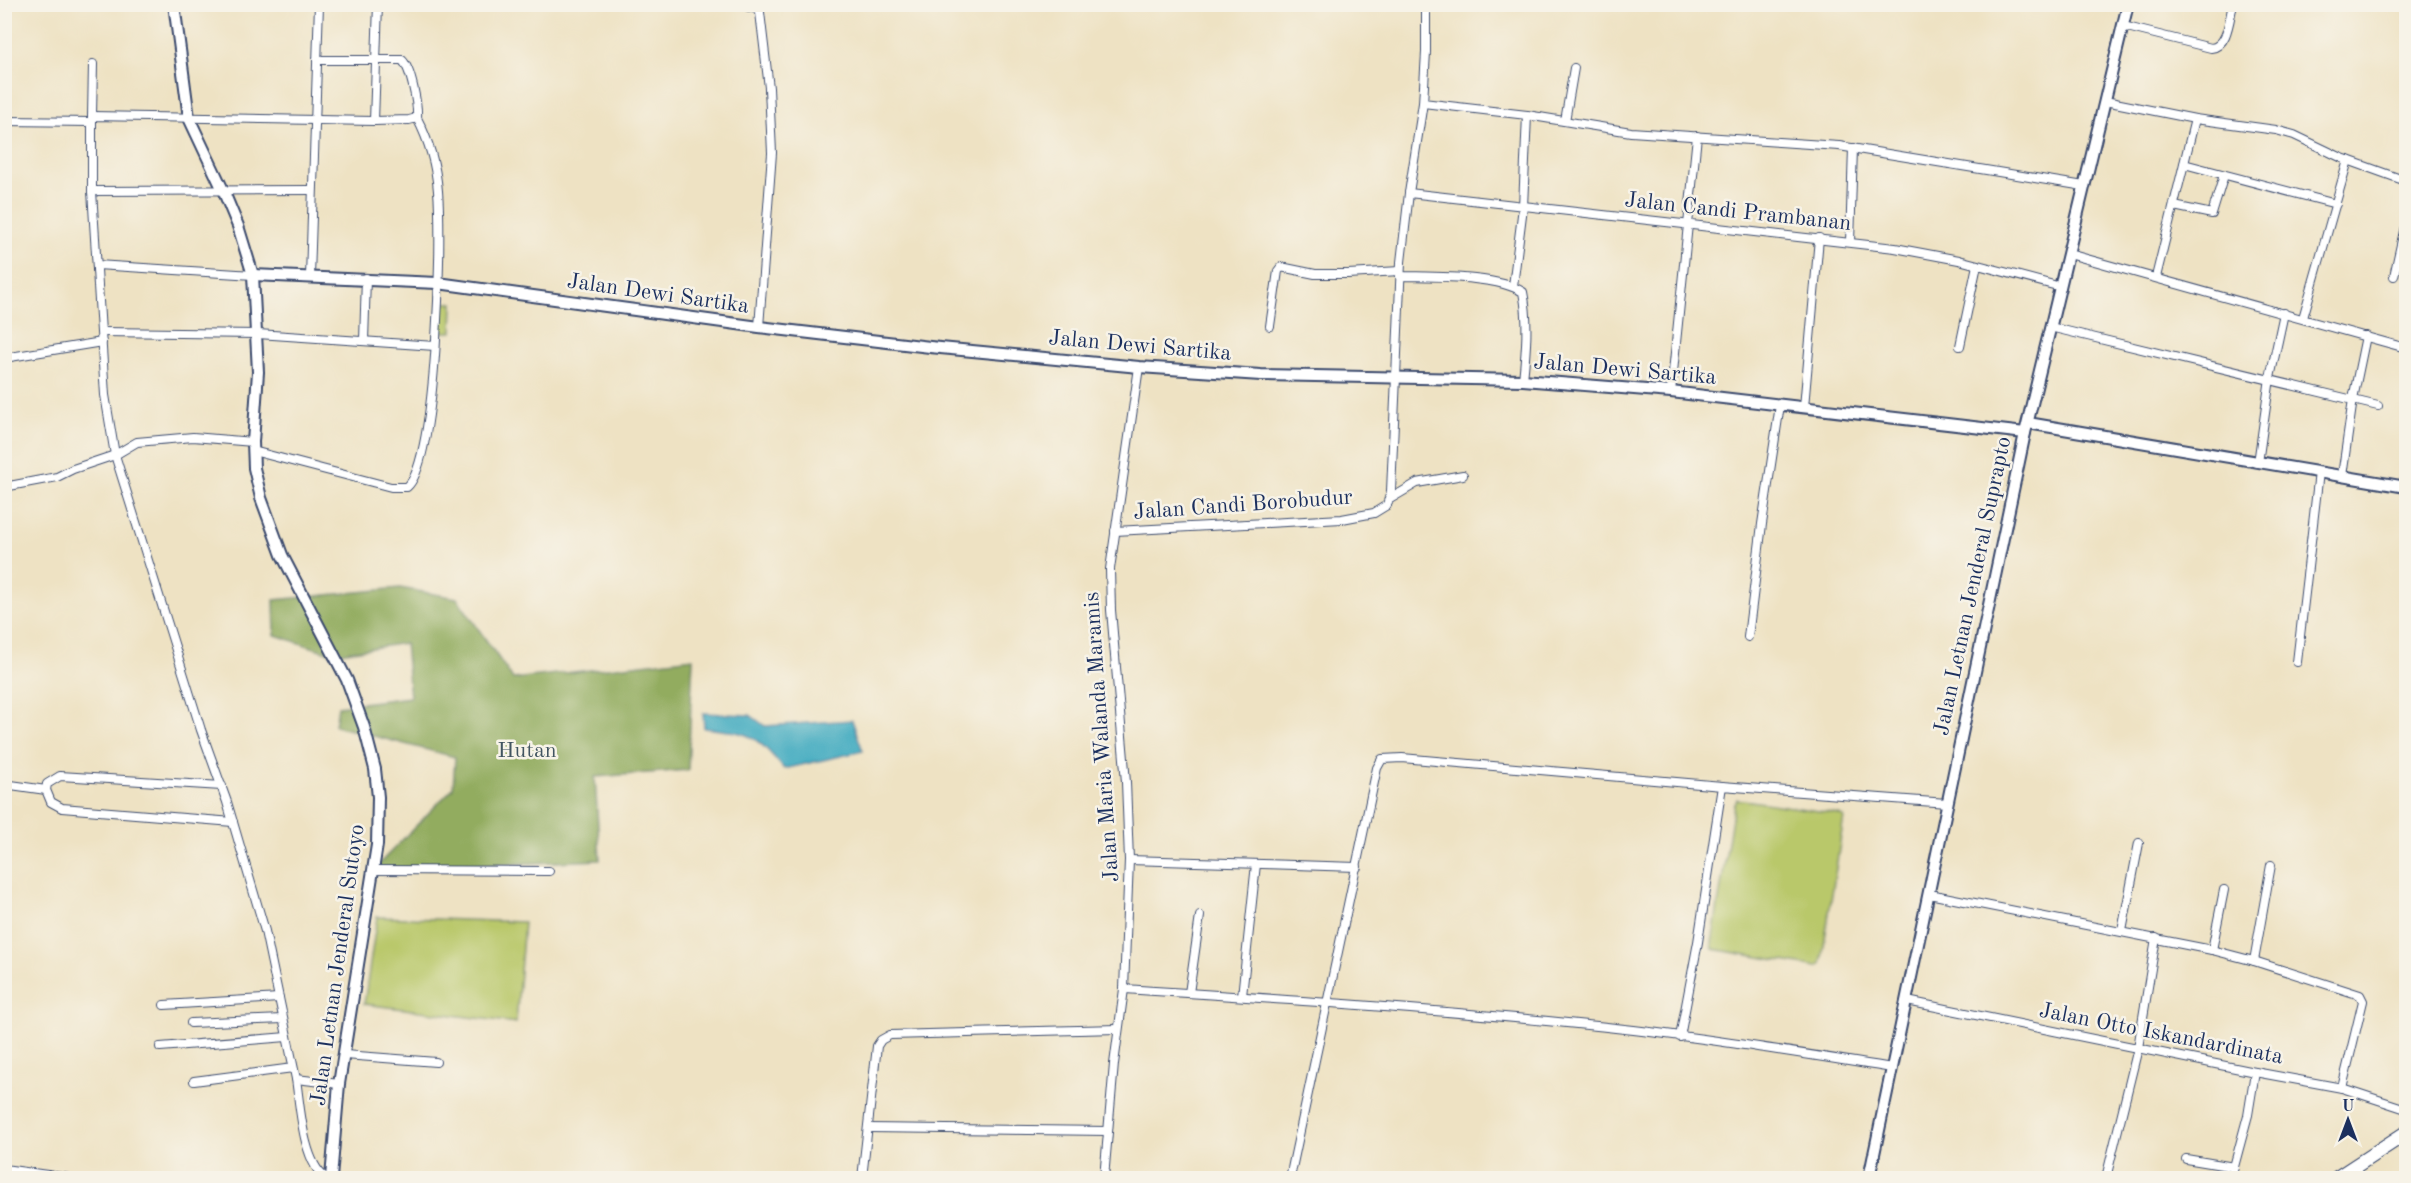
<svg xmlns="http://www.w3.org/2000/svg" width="2411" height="1183" font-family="'Old Standard TT',serif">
<rect width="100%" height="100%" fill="#f7f3e8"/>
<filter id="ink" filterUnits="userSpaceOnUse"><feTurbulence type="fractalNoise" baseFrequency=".0167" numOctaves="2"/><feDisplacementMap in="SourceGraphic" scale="12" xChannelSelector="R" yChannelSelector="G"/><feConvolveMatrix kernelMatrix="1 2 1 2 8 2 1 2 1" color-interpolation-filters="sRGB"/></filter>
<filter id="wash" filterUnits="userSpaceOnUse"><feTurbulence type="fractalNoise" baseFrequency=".008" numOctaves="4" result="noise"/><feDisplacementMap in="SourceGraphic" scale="24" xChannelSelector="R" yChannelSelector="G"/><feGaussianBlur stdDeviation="1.35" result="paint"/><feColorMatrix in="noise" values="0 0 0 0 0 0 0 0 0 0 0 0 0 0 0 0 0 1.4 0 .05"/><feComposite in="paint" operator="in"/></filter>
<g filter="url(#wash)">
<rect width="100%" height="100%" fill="#eee2c3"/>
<g fill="#b9c86a" stroke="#6a7c64" stroke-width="1.5">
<polygon points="441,303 453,303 452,332 440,332"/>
<polygon points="1737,799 1839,814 1844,817 1821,964 1817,967 1713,949 1712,943 1734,805"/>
<polygon points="377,917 524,922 516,1023 364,1004"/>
</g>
<polygon fill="#92ac5e" stroke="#566e5e" stroke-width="1.5" points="400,588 457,598 513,679 693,658 688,770 595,777 600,860 373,870 453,788 455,757 335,726 338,706 410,697 405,643 333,654 275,635 274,600"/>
<path fill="#41aac0" stroke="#2e6c8f" stroke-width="1.5" d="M703,713L750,715L765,726L852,720L863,751L784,769C754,733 751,733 704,728Z"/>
</g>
<g filter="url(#ink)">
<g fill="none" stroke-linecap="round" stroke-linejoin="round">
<defs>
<g id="street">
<polyline points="738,4 760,10"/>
<path d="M2123,26L2211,48C2228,46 2229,20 2233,4"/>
<path d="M317,60H402C411,68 418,105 417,118L409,120L374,121L92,116V191L105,395L115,455L201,730L227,802L265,931L296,1079L339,1084"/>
<polyline points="2105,101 2195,119 2276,130 2294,135 2342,158 2406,181"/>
<polyline points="1423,103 1527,115 1631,132 1839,146 2084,186"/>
<polyline points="92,116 93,64"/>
<polyline points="4,121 92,122"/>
<polyline points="374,121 378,4"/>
<polyline points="1565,121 1574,68"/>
<polyline points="2184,164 2336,204"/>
<polyline points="92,191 312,190"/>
<polyline points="1409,193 1895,248 1959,260 2061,287"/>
<polyline points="2174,206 2212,214 2224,175"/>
<polyline points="1850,242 1853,148"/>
<polyline points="2069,254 2406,348"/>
<polyline points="97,265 253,275"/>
<path d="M1400,276C1433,277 1497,275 1523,292C1529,321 1526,351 1523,380"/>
<polyline points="2394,276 2406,222"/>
<polyline points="310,277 319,4"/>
<polyline points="2156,277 2195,119"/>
<polyline points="1513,286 1523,207 1527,115"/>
<polyline points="2303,318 2348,160"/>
<polyline points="1270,326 1278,271 1281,267 1315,274 1348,274 1400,271"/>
<polyline points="759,327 772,153 769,88 759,4"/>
<polyline points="2050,327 2378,406"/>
<polyline points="102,332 258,334 435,346"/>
<polyline points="364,341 366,278"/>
<polyline points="1960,346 1977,265"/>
<polyline points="4,358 102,342"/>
<polyline points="1671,392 1697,136"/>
<polyline points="1804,407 1819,238"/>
<path d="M253,451L391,487H407C438,461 442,237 438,191C436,165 429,141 417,118"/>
<polyline points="2258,463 2270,378 2284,313"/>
<polyline points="2342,476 2353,399 2366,336"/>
<polyline points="4,487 57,477 73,469 115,455 137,442 193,437 253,442"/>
<polyline points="1390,499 1417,483 1463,475"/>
<polyline points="1115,531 1342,519 1374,513 1387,505 1391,491 1401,262 1409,193 1423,103 1426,52 1426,4"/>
<polyline points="1748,637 1762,524 1780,405"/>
<polyline points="2297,662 2319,472"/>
<polyline points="4,784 46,790 51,802 62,808 233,822"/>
<polyline points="46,790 47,784 60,776 222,786"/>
<polyline points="1129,860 1357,867"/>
<polyline points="373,870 549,871"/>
<polyline points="1929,894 2212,950 2254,961 2360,995 2363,1001 2342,1088"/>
<polyline points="2122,931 2139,843"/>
<polyline points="2212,950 2224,890"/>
<polyline points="2254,961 2271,865"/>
<path d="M1124,989C1278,999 1433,1009 1587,1025C1689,1035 1791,1052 1893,1068"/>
<polyline points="1189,993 1200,916"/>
<polyline points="1242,996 1256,864"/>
<polyline points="1907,1001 2255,1072 2342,1088 2406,1109"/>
<polyline points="164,1005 279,998"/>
<polyline points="191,1023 283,1019"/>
<polyline points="1680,1037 1698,942 1722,786 1947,803"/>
<polyline points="160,1047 287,1037"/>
<polyline points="345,1055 436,1062"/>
<path d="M296,1079C300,1105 303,1164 326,1178"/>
<polyline points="194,1081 293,1068"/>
<polyline points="868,1128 1108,1131"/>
<polyline points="2186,1159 2234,1167"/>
<polyline points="4,1169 69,1178"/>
<polyline points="862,1178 877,1046 881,1040 890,1035 1118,1029"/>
<polyline points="1104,1178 1114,1064 1124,989 1129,860 1126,782 1111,610 1110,569 1139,367"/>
<polyline points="1290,1178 1377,768 1382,759 1402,758 1722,786"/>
<polyline points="2106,1178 2138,1048 2156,938"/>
<polyline points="2231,1178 2248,1115 2255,1072"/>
</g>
<g id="secondary">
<polyline points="174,4 189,118 223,190 238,226 253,275 258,372 253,442 254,468 261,498 282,555 347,680 364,727 375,769 378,797 377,845 339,1084 331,1178"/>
<polyline points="253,275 438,283 759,327 930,347 1139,367 1261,375 1523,380 1671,392 2025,433"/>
<polyline points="2028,423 2406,487"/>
<polyline points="1869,1178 2025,433 2128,4"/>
</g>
<polyline id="highway" points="2337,1178 2406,1133"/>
</defs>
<use href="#street" stroke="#3b4a6d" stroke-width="10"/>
<use href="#secondary" stroke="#3b4a6d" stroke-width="14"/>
<use href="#highway" stroke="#3b4a6d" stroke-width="16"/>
<use href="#street" stroke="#fff" stroke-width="8"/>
<use href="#secondary" stroke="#fff" stroke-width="10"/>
<use href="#highway" stroke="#fff" stroke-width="14"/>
</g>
</g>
<g text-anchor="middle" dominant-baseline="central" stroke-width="5" stroke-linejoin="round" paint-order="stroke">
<g font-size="22" fill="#1b2f5e" stroke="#f7f3e8">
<text transform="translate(1738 212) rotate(6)">Jalan Candi Prambanan</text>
<text transform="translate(658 294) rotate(8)">Jalan Dewi Sartika</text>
<text transform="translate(1140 346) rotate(5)">Jalan Dewi Sartika</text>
<text transform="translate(1625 370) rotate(5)">Jalan Dewi Sartika</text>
<text transform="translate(1243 505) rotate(-4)">Jalan Candi Borobudur</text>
<text transform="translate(1973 586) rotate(-78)">Jalan Letnan Jenderal Suprapto</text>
<text transform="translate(1102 737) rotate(-94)">Jalan Maria Walanda Maramis</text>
<text transform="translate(338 965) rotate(-82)">Jalan Letnan Jenderal Sutoyo</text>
<text transform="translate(2161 1034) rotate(11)">Jalan Otto Iskandardinata</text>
</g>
<g font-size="22" fill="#425561" stroke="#f7f3e8">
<text x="527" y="751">Hutan</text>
</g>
</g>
<rect width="2411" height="1183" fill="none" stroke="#f7f3e8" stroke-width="24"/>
<g transform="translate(2348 1120)" stroke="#f7f3e8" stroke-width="4.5" paint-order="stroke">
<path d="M0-4.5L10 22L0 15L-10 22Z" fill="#1b2f5e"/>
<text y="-9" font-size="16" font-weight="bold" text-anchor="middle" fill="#1b2f5e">U</text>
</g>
</svg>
